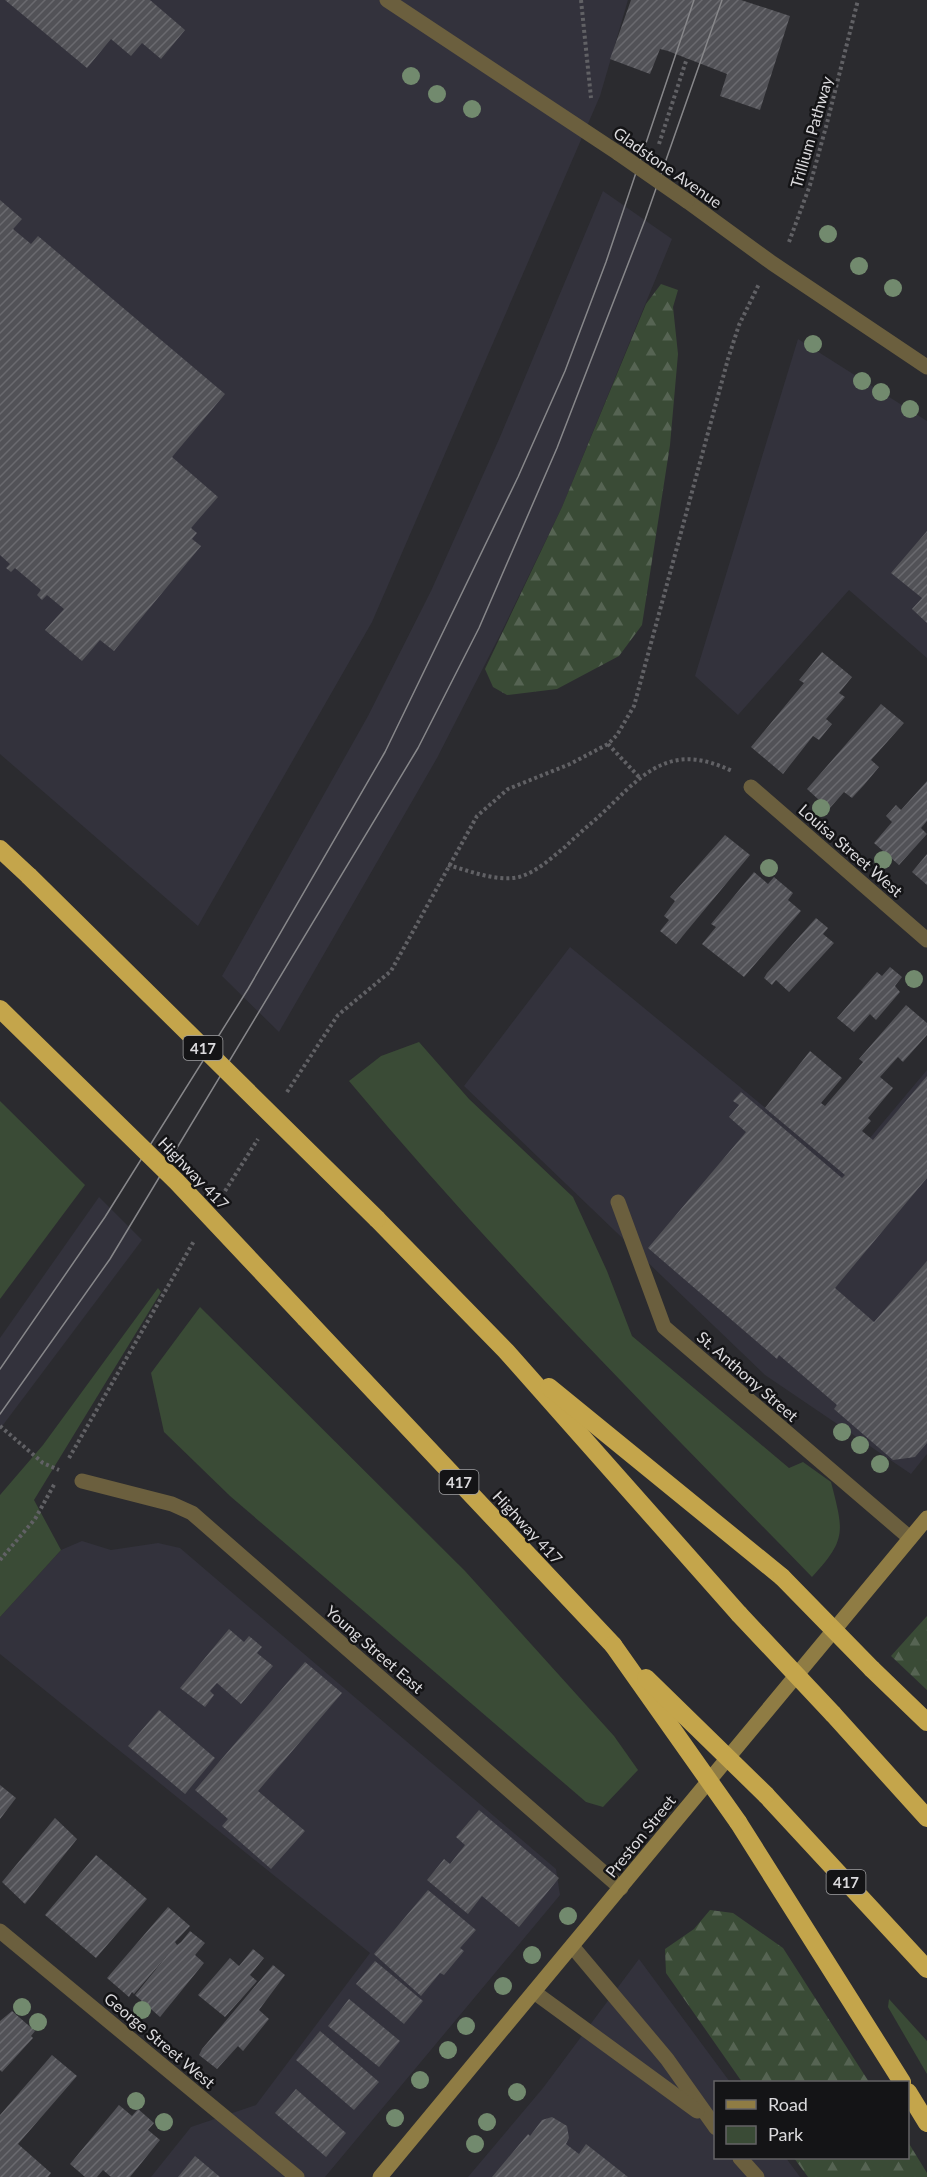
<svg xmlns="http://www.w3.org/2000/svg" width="927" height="2177" font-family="Lato,sans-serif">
<defs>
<pattern id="forest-firs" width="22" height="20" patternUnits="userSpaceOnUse" patternTransform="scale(1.5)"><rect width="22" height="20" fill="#3a4b36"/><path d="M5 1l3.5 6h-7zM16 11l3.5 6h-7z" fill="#566453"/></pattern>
<pattern id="building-hatch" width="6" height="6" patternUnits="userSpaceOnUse" patternTransform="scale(1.5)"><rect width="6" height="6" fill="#525257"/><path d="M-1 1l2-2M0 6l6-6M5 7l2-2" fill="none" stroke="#6a6a6f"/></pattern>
</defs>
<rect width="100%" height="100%" fill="#2b2b2f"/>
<g fill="#33323c">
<polygon points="0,0 628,0 600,96 372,622 198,926 0,754"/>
<polygon points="603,191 672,239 562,507 501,633 437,758 279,1032 222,976 368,716 431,591 500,437"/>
<polygon points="798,339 927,421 927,658 849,590 738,715 695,676"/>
<polygon points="570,947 842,1171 927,1070 927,1454 911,1474 765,1375 464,1086"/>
<polygon points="99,1197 142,1240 0,1429 0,1338"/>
<polygon points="82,1541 111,1550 158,1543 180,1548 556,1869 560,1895 325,2177 151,2177 191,2127 256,2105 370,1953 0,1654 0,1617 61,1550"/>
<polygon points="639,1959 730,2082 716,2082 716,2158 786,2158 800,2177 468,2177 543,2088"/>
</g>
<g fill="#3a4b36">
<path d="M419,1042L469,1099L573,1197L607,1271L632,1336L789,1468L803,1462L831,1482C843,1530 848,1539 812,1577C654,1415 494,1255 349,1081L381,1056Z"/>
<polygon points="0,1101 85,1185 0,1299"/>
<polygon points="158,1288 161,1292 34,1500 61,1550 0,1617 0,1495 43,1445"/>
<polygon points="200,1307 465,1571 614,1736 638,1770 603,1807 586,1802 230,1496 164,1432 151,1373"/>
<polygon points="889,1999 927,2041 927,2074 888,2007"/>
</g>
<g fill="url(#forest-firs)">
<polygon points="661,284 678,290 673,307 678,354 670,445 642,625 619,656 557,689 507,695 493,687 485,669 562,507 646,304"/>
<polygon points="927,1616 927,1690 891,1656"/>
<polygon points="710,1910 733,1913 783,1948 869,2082 742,2082 666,1973 665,1949 694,1929"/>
<polygon points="908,2142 927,2173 927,2177 808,2177 794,2158 908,2158"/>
</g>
<g fill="url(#building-hatch)">
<polygon points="5,0 150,0 185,30 161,59 142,43 131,56 111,39 87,68"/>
<polygon points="631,0 741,0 790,16 760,110 720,96 727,74 668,51 660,49 650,74 610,59"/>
<polygon points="0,200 22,219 13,229 31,244 38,236 225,394 172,457 218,497 191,528 197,533 192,539 201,546 114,651 100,640 82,661 45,630 64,609 47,595 42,600 37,595 41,590 15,568 11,572 6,568 10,564 0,555"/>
<polygon points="927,531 927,623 912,609 922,598 891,573"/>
<polygon points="822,652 852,677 839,693 845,697 826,719 832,724 819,740 813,736 783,774 751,747 804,683 799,680"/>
<polygon points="881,704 904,723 871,760 879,767 864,785 852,798 844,792 829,809 807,789"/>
<polygon points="927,781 927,821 921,828 927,834 899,865 874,843 892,822 886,816 896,805 901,810"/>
<polygon points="725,835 750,855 676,944 660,931 669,920 664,916 675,901 670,897"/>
<polygon points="927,854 927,885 912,872"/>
<polygon points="754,872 768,884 774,877 793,893 788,900 801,911 744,977 702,944 716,927 711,924"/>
<polygon points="816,918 828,928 823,934 834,943 789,992 776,980 772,985 764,978 767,973"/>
<polygon points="890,967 902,977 895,986 900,992 876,1020 870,1014 854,1032 837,1018 877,972 882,976"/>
<polygon points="906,1005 927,1023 927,1035 903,1062 898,1057 880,1077 893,1088 868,1118 871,1121 862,1131 873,1140 927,1076 927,1178 835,1288 874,1322 927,1261 927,1443 915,1457 893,1460 834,1409 837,1405 779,1355 777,1359 648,1248 746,1132 729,1117 739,1105 733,1101 741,1092 842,1178 845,1175 765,1108 810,1051 842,1078 821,1103 825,1106 863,1062 859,1059"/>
<polygon points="229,1629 244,1642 249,1636 255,1641 262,1647 257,1653 273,1666 241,1704 217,1683 210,1691 214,1695 205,1707 180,1688"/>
<polygon points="305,1662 342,1693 258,1791 305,1831 271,1869 222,1826 228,1819 195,1790"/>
<polygon points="159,1710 215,1758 185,1794 128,1746"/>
<polygon points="0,1785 16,1798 0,1819"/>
<polygon points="479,1810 559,1878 519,1927 482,1896 468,1914 427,1880 444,1859 450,1864 465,1845 456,1837"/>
<polygon points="55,1818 77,1839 25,1904 2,1882"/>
<polygon points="96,1855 147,1899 96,1958 45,1915"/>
<polygon points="428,1890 476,1930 460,1948 464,1951 444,1975 440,1973 421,1996 374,1954"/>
<polygon points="168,1907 190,1926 175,1942 177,1945 181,1942 190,1931 205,1943 195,1955 204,1963 160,2017 135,1995 170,1952 134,1994 132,1992 129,1997 107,1978"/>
<polygon points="253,1949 264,1958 250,1975 257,1981 225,2017 198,1995 230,1958 239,1966"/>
<polygon points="375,1961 423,2001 404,2024 356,1984"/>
<polygon points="273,1965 285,1975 259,2010 269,2019 243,2051 238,2046 217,2069 199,2055 202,2049"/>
<polygon points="349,1999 400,2041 379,2067 328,2026"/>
<polygon points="12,2011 35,2031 31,2036 33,2038 2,2072 0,2070 0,2021"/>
<polygon points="320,2031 379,2082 354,2110 296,2060"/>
<polygon points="52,2055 77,2076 18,2144 51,2173 48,2177 0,2177 0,2115"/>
<polygon points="296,2089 346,2133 326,2157 275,2113"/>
<polygon points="119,2105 132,2116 138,2109 154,2123 148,2130 160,2140 130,2177 111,2177 103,2170 97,2177 85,2177 70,2164"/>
<polygon points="552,2117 567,2126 569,2138 566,2144 579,2154 586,2144 628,2177 492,2177 528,2134 530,2136 542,2120"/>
<polygon points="195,2156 220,2177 178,2177"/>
</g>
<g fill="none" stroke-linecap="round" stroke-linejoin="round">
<g stroke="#616165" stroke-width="4" stroke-dasharray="3 3" stroke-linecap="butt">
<polyline points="581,0 591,98"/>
<polyline points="659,144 687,58"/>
<polyline points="789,242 810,185 827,123 858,0"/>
<polyline points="608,744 639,777"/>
<path d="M448,865C470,871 496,882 519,877C537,872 551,858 565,847C580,832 597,819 612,804C651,765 677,745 732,771"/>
<polyline points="287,1092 338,1015 391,971 477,816 508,789 570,764 608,744 617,735 634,706 728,359 739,325 759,284"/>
<polyline points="225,1191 258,1139"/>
<polyline points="0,1426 43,1463 59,1470"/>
<polyline points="69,1458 194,1241"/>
<polyline points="0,1560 35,1519 55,1483"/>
</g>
<g stroke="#6b5f3e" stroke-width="15">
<polyline points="572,1946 667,2059 716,2128"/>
<polyline points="534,1992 697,2111"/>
<polyline points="740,2158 757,2177"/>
</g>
<g stroke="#6b5f3e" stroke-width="15">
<polyline points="751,787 927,940"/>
<polyline points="618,1202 664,1327 910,1538"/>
<polyline points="82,1481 172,1504 192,1513 621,1888"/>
<polyline points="0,1931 297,2177"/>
</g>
<g stroke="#6b5f3e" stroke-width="15">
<polyline points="387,0 618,153"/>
<polyline points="687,201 772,263 927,367"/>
</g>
<polyline stroke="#8f7c44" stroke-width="15" points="380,2177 927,1518"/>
<g stroke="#c4a54b" stroke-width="18">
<polyline points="0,849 29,876"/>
<polyline points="377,1219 506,1351 739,1614"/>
<polyline points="305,1318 613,1645"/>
<polyline points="549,1387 782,1577"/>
<polyline points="872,1669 927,1722"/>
<polyline points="833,1714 927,1818"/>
<polyline points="766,1795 927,1969"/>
<polyline points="738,1822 902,2082"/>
<polyline points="908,2092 927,2123"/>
</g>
<g stroke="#87878a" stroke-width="1.5">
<polyline points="0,1369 105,1217 248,989 385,752 518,477 565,371 606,262 694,0"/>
<polyline points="0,1414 110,1259 418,748 479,628 557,448 645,220 722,0"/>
</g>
<polyline stroke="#6b5f3e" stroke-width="15" points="618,153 687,201"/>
<g stroke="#c4a54b" stroke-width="18">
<polyline points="29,876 377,1219"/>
<polyline points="0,1009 177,1182 305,1318"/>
<polyline points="782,1577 872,1669"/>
<polyline points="739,1614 833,1714"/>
<polyline points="613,1645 738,1822"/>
<polyline points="646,1678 766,1795"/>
</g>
</g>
<g fill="#728a6e">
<circle cx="411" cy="76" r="9"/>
<circle cx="437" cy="94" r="9"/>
<circle cx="472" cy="109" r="9"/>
<circle cx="828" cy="234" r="9"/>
<circle cx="859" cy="266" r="9"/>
<circle cx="893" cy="288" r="9"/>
<circle cx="813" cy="344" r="9"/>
<circle cx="862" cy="381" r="9"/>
<circle cx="881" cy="392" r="9"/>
<circle cx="910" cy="409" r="9"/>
<circle cx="821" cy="808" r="9"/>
<circle cx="883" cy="860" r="9"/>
<circle cx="769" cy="868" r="9"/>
<circle cx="914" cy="979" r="9"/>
<circle cx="842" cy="1432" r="9"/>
<circle cx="860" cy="1445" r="9"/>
<circle cx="880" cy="1464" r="9"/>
<circle cx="568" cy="1916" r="9"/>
<circle cx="532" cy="1955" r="9"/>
<circle cx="503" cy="1986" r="9"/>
<circle cx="22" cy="2007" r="9"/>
<circle cx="142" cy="2010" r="9"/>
<circle cx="38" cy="2022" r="9"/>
<circle cx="466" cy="2026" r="9"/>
<circle cx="448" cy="2050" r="9"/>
<circle cx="420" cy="2080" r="9"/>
<circle cx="517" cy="2092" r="9"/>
<circle cx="136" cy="2101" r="9"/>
<circle cx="395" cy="2118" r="9"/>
<circle cx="164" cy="2122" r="9"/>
<circle cx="487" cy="2122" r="9"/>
<circle cx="475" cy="2144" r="9"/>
</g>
<g text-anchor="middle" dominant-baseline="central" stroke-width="5" stroke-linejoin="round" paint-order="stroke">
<g fill="#141416" stroke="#9f9fa1" stroke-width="1.5">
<rect x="183.5" y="1036" width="39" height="24" rx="4.5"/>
<rect x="439.5" y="1470" width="39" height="24" rx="4.5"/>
<rect x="826.5" y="1870" width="39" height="24" rx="4.5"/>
</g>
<g font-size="15" font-weight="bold" fill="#dbdadd">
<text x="203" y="1048">417</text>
<text x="459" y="1482">417</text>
<text x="846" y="1882">417</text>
</g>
<g font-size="16" fill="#dbdadd" stroke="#141416">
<text transform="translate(811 132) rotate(-74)">Trillium Pathway</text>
<text transform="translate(668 167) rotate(35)">Gladstone Avenue</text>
<text transform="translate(851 850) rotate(41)">Louisa Street West</text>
<text transform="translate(194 1173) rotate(46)">Highway 417</text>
<text transform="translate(748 1376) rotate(41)">St. Anthony Street</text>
<text transform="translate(528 1527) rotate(47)">Highway 417</text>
<text transform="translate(375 1649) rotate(41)">Young Street East</text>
<text transform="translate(640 1836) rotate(-51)">Preston Street</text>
<text transform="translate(160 2040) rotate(40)">George Street West</text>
</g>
</g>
<rect x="714" y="2081" width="195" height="78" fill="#141416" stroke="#646366" stroke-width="1.5"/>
<rect x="726" y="2100" width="30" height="9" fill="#8f7c44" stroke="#646366" stroke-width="1.5"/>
<text x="768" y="2111" font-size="18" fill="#dbdadd">Road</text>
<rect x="726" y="2126" width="30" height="18" fill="#3a4b36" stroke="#646366" stroke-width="1.5"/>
<text x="768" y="2141" font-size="18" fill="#dbdadd">Park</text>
</svg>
